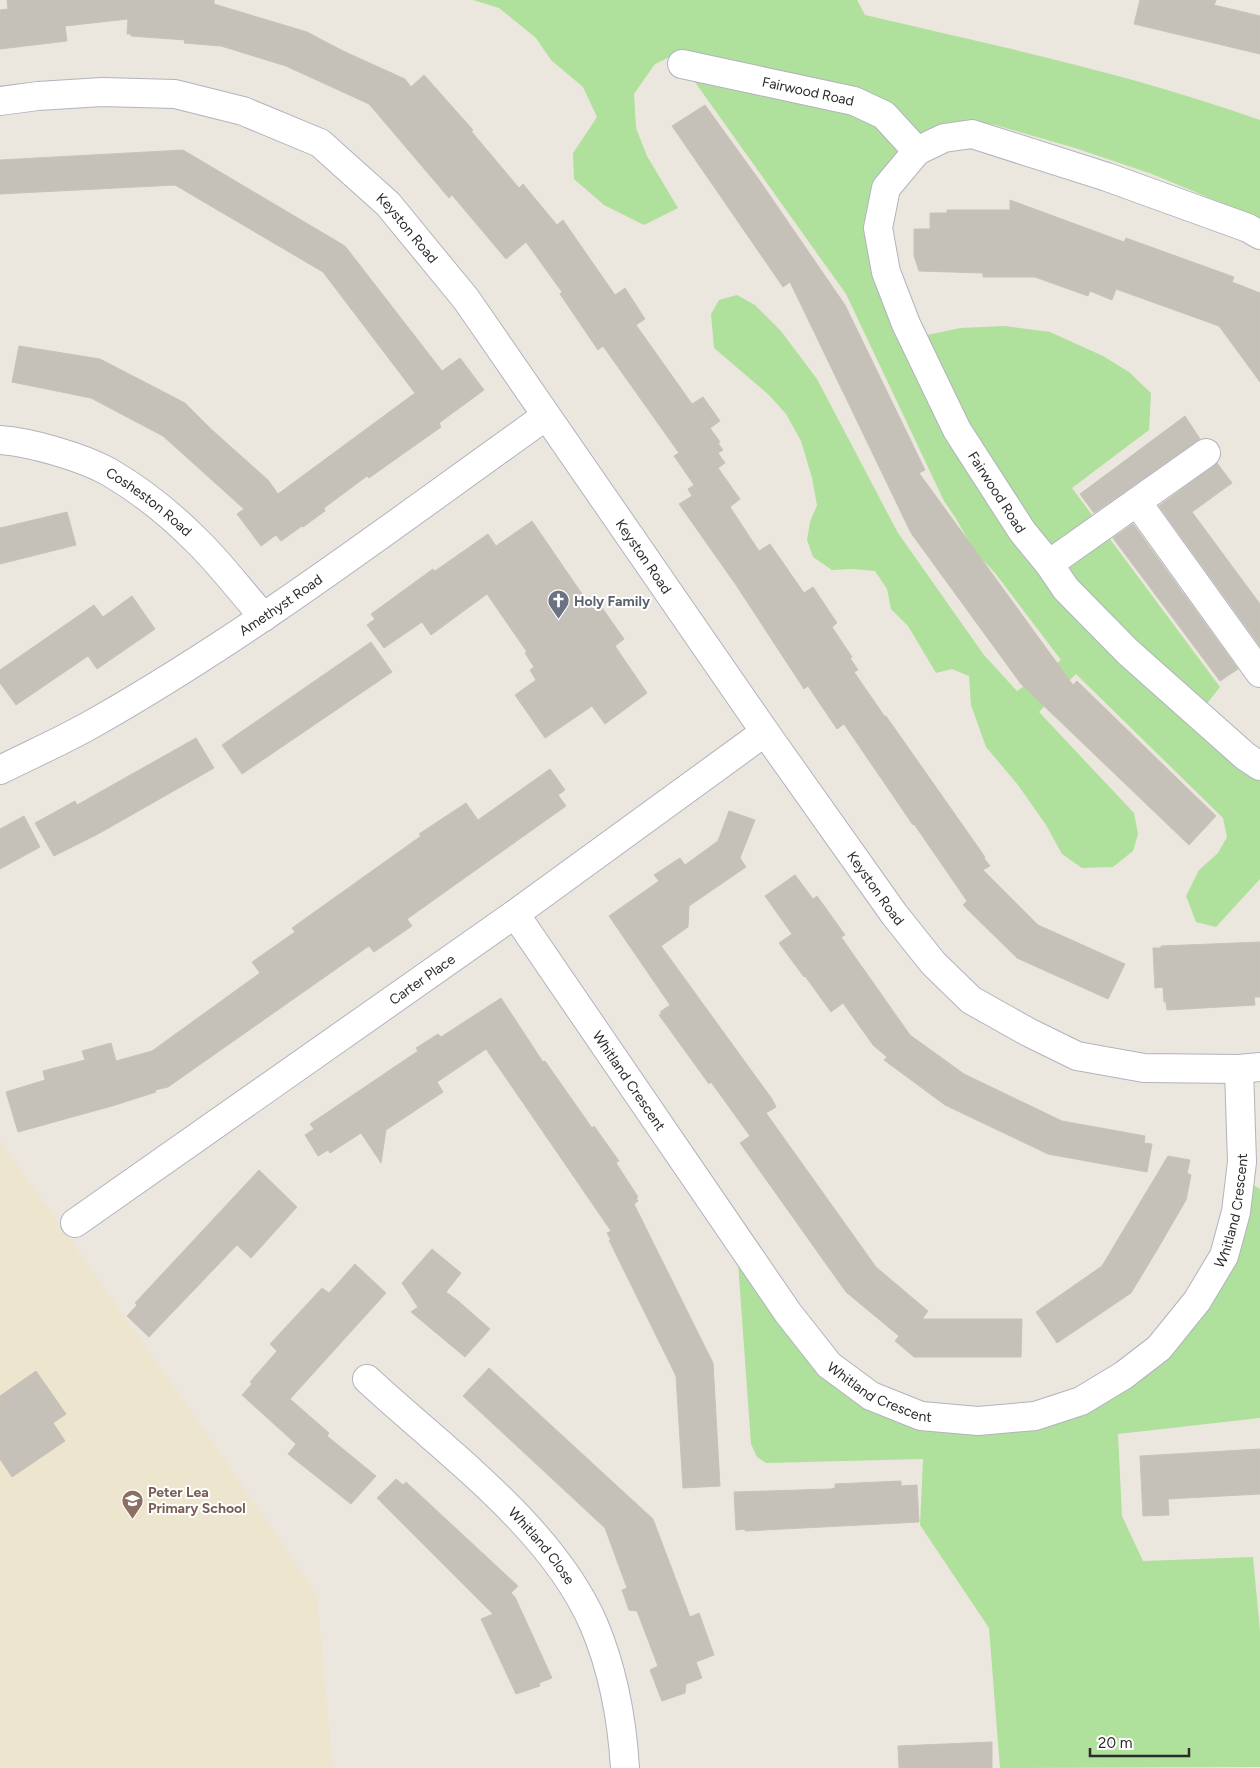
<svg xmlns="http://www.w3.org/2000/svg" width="1260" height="1768" font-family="Figtree,sans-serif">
<rect width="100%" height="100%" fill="#ece7de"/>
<polygon fill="#ede5ce" points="0,1140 213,1442 317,1595 333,1768 0,1768"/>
<g fill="#afe19c">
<path d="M473,0H857L865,15C997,46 1132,74 1260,120V219L1152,174L1075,148L995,125L973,121L917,151L878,228L913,338L960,328L1004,326L1050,332L1103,356L1129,372L1151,393L1149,430L1072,488L1220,687L1198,715L1260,766V879L1216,927L1196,922L1186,896L1199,870L1218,853L1227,837L1223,818L1076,674L1039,712L1134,813L1138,834L1133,851L1113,867L1082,868L1062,854L1046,825L1018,785L986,747L971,705L969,676L952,669L936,673L908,626L891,609L887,589L875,571L852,569L832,570L813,557L807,540L810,522L817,505L812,478L801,441L786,414L769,395L714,348L711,314L719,300L737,295L755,305L781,331L817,379L898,533L984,655L1017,691L1061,660L995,573L974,551L955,517L944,501L846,294L682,64L676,54L655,64L634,94L636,128L647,156L678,208L644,225L604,205L574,179L573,153L597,117L583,87L551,60L536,38L499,8Z"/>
<polygon points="1240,1177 1260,1189 1260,1418 1118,1434 1122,1516 1143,1561 1253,1557 1260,1631 1260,1767 1000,1768 989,1628 920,1525 923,1459 766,1463 757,1457 751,1444 736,1235 829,1365 921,1416 1081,1401 1197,1301"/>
</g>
<g fill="#c5c1b9" stroke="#c8c3b7">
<polygon points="7,0 214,0 214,4 307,32 343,51 405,79 411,87 424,75 473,130 471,131 519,188 523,184 557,225 563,220 615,295 625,288 645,319 636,325 692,404 703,397 720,421 710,428 720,442 718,443 723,450 718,453 725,463 718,468 740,499 730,507 759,551 770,544 804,593 813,587 837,623 832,627 852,657 850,658 858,670 854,672 885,717 886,716 985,857 984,858 990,866 983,870 1038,925 1125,964 1108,999 1017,958 963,905 967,901 914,824 913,825 844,724 837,729 808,686 804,689 736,585 679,504 692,496 688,489 694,485 674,456 679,453 603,346 598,350 560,294 562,292 526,242 506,259 452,195 449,198 369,104 286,66 221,46 184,43 185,40 131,36 131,34 127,34 128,19 65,26 67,41 0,49 0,10 8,9"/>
<polygon points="1140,0 1216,0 1214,5 1260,16 1260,54 1134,24"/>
<polygon points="705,105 762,184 845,305 925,470 919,473 1073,685 1077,681 1216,816 1189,845 1021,684 911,533 790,282 783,287 672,126"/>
<polygon points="183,150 345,246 442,371 460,358 484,390 439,423 441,427 369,478 367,476 324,508 325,511 303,527 302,526 281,541 276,535 261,546 237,514 244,509 163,436 91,398 12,382 19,346 100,359 185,403 211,429 268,480 278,494 415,393 323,272 175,185 0,194 0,160"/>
<polygon points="1010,200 1124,242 1126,238 1234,277 1232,282 1260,293 1260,382 1219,326 1116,289 1112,300 1090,291 1088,296 1035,277 983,277 983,273 919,271 914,256 914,229 930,229 930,213 947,213 947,210 1010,210"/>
<polygon points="1185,416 1200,439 1094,513 1080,494"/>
<polygon points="1217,463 1232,483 1192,512 1260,604 1260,646 1159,506"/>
<polygon points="67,512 76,545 0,564 0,528"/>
<polygon points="532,521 591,607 598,602 624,639 615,646 647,693 605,724 592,706 545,738 515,695 536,680 530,670 534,667 525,653 527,652 487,594 431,635 422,622 384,648 367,625 375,619 371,614 433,569 435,571 488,534 496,546"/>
<polygon points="1133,524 1238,669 1220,681 1113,538"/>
<polygon points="132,596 155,629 97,669 88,656 16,705 0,683 0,670 94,605 103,617"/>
<polygon points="371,642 392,672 242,774 222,745"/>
<polygon points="196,738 214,768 98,834 54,856 35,823 75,801 77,805"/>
<polygon points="550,769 565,790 558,795 566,806 407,919 412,926 374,952 369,946 168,1087 155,1090 156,1092 112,1106 18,1132 6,1092 45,1080 43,1071 85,1060 82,1051 111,1043 116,1061 152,1051 260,973 252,962 295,932 292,928 421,836 419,834 466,803 478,820"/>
<polygon points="729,811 755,820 740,858 746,867 689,906 688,927 661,946 772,1099 776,1107 766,1113 876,1267 928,1311 922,1319 1022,1319 1021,1357 914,1357 895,1341 899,1336 846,1292 740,1143 750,1136 711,1082 709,1084 659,1015 662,1013 660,1012 670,1005 609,916 659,881 654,875 680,858 685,865 718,841"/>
<polygon points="24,816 40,847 0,869 0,829"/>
<polygon points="795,875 813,899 817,896 845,935 841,937 910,1035 964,1074 1062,1121 1145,1136 1144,1143 1152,1144 1147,1172 1048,1154 945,1105 884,1060 887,1057 873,1045 843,1003 831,1012 805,976 804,977 779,943 792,934 765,896"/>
<polygon points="1260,942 1260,997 1254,997 1255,1005 1167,1010 1166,1002 1164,1002 1163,987 1155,988 1153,948 1161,948 1161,946"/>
<polygon points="501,998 543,1062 545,1061 592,1128 594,1126 619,1161 616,1163 638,1197 636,1198 638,1201 634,1204 713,1363 720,1486 683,1488 676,1376 609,1240 611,1240 607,1233 611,1231 486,1049 437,1082 443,1092 386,1130 381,1163 361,1133 330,1153 328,1150 318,1156 305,1135 314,1129 310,1124 418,1051 416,1048 438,1034 441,1037"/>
<polygon points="1168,1156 1190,1160 1187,1173 1191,1175 1186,1200 1157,1250 1131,1293 1057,1343 1036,1312 1102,1266"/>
<polygon points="259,1170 297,1207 251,1258 237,1245 149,1337 127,1316 137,1305 135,1303"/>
<polygon points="432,1249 461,1273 446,1292 457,1300 490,1329 465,1357 411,1312 418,1307 402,1283"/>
<polygon points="355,1264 386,1293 290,1399 329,1433 327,1436 376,1476 351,1504 288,1454 296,1444 242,1395 252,1384 250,1382 277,1351 270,1344 322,1288 329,1293"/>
<polygon points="489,1368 653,1519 690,1617 699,1613 714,1655 696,1662 702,1678 686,1684 685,1693 662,1701 650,1670 658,1666 637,1611 629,1610 622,1590 627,1588 605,1528 463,1396"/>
<polygon points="36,1371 66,1414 53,1423 65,1441 12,1477 0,1459 0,1396"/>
<polygon points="1260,1449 1260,1494 1168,1499 1169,1515 1143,1516 1140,1456"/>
<polygon points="396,1479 403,1485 406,1482 518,1586 511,1593 515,1597 552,1678 539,1683 540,1686 516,1694 481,1619 493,1614 377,1498"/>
<polygon points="901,1481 901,1486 917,1485 919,1522 745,1531 745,1529 736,1530 734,1492 831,1489 835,1488 835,1484"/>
<polygon points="992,1742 992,1768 899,1768 898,1746"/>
</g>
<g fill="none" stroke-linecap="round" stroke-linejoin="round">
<defs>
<g id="minor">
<path id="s1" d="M682,64L854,101L884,115L917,151L886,188L878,228L886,272L906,324L957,430L1022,531L1049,564L1066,589L1128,652L1245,756L1260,766"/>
<path id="s2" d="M0,101L38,96L102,92L175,94L243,111L320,143L388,204L466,299L765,732L894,914L933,963L971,1000L1028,1032L1077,1056L1144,1068L1239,1069L1260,1067"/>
<polyline points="917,151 944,138 972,134 1107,177 1248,228 1260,235"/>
<path id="s3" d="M0,440C30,442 82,457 109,472C140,490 170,514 196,540C220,563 241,592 264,617"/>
<polyline points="1137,502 1260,673"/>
<polyline points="1049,564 1206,453"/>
<path id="s4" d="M0,770C30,755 62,741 92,724C251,634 397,522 546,416"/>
<path id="s5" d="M515,914L788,1313L829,1365L871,1396L921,1416L978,1421L1035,1416L1081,1401L1124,1375L1159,1348L1197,1301L1224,1256L1236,1212L1242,1162L1239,1069"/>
<path id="s6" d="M75,1223L515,914L765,732"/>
<path id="s7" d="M367,1379C443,1450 552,1527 594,1625C613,1670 622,1719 625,1768"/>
</g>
</defs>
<use href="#minor" stroke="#b1b3be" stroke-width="30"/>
<use href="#minor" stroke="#fff" stroke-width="28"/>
</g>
<defs>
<symbol id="church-pin" viewBox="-11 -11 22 30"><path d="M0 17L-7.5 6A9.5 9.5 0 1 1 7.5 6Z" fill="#6b7280" stroke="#fff"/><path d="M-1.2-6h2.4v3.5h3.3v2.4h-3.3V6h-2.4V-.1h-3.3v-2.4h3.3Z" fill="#fff"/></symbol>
<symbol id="school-pin" viewBox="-11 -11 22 30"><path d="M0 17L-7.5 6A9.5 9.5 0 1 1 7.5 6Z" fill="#8d6e63" stroke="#fff"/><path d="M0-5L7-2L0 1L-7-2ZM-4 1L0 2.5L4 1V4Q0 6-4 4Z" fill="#fff"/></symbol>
</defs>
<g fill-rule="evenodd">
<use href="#church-pin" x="546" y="588" width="25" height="34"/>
<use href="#school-pin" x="120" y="1488" width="25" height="34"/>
</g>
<g text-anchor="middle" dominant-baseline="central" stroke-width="4" stroke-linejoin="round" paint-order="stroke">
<g font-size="14" fill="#2b2b2b" stroke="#fff">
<text stroke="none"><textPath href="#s1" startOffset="129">Fairwood Road</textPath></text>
<text stroke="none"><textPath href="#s2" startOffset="451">Keyston Road</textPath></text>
<text stroke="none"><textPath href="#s1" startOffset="639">Fairwood Road</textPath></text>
<text stroke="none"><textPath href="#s3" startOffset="164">Cosheston Road</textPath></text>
<text stroke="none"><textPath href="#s2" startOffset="856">Keyston Road</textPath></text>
<text stroke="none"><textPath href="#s4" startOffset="326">Amethyst Road</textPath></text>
<text stroke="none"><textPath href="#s2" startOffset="1261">Keyston Road</textPath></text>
<text stroke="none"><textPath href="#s6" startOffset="424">Carter Place</textPath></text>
<text stroke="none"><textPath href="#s5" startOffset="202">Whitland Crescent</textPath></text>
<text stroke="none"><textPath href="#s5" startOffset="1072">Whitland Crescent</textPath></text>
<text stroke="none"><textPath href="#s5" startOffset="608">Whitland Crescent</textPath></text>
<text stroke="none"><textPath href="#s7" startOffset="242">Whitland Close</textPath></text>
</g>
<g font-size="14" font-weight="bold" fill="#5b616d" stroke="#fff" text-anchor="start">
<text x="574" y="601">Holy Family</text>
</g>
<g font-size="14" font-weight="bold" fill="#785e54" stroke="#fff" text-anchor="start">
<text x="148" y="1492">Peter Lea<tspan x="148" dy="16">Primary School</tspan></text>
</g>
</g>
<path d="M1090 1748v8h99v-8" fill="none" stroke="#2b2b2b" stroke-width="2.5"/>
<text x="1098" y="1748" font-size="15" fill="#2b2b2b" stroke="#ffffff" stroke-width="4" paint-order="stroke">20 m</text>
</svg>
